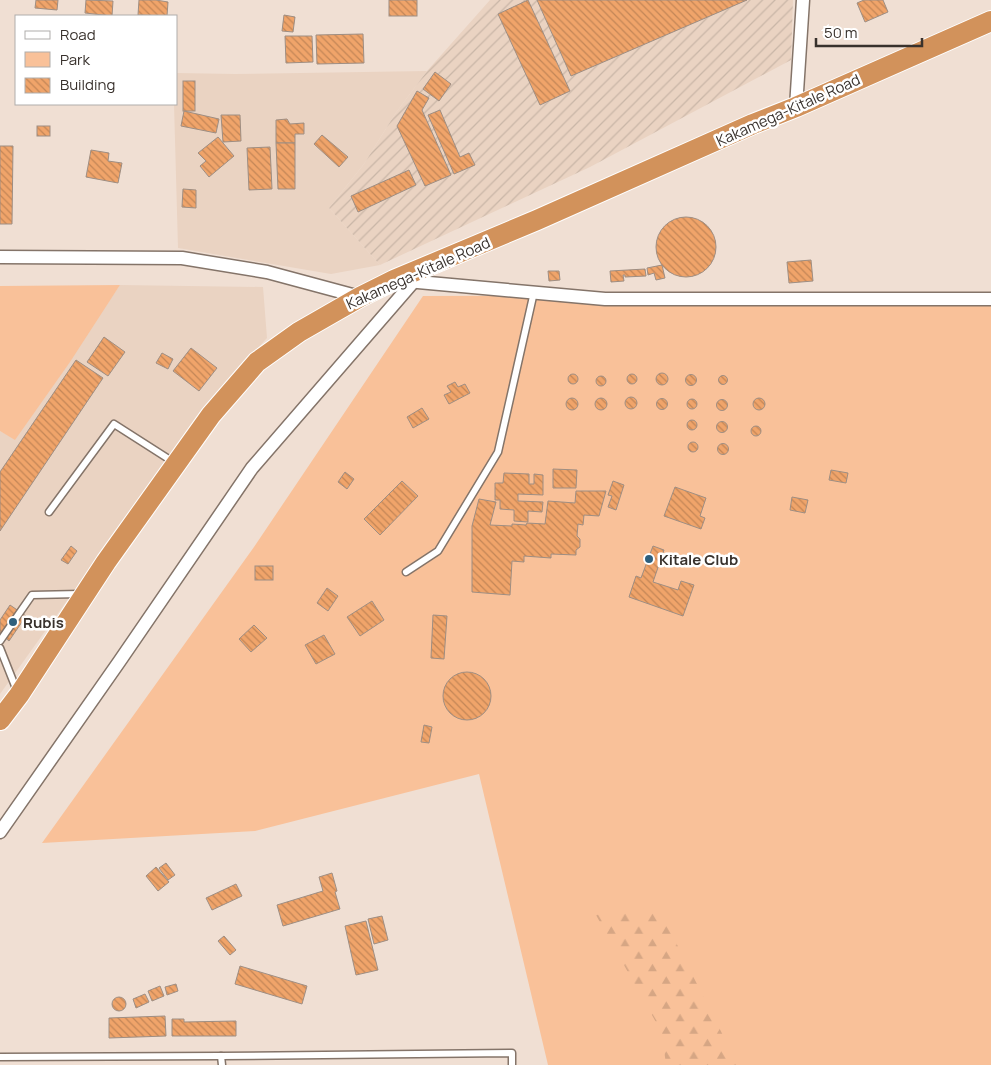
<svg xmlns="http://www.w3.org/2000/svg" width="991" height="1065" font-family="Manrope,sans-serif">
<defs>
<pattern id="industrial-furrows" width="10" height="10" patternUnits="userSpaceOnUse" patternTransform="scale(1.25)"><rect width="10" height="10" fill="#ead3c2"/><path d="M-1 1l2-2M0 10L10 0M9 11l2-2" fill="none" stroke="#c9b6a7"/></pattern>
<pattern id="forest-firs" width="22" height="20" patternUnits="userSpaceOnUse" patternTransform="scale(1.25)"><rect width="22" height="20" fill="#f9c199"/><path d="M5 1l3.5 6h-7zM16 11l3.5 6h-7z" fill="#d6a684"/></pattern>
<pattern id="building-back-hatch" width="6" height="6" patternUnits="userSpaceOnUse" patternTransform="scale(1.25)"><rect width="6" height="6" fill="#f0a46a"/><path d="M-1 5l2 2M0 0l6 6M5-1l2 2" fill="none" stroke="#c38657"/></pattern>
</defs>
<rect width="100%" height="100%" fill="#f0dfd3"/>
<g fill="#ead3c2">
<polygon points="427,71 395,114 364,164 329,208 380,265 331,274 178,248 174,104 176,104 176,73 235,74"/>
<polygon points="120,285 263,287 267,338 214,396 0,694 0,431 15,439"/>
</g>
<polygon fill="url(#industrial-furrows)" points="490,0 793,0 791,60 590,167 380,265 329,208 364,164 395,114 427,71"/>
<g fill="#f9c199">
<polygon points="120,285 70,362 15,440 0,431 0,286"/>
<polygon points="991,294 991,1065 548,1065 479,774 255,831 42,843 254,547 423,296"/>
</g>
<polygon fill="url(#forest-firs)" points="658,907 738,1065 666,1065 662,1033 596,915"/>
<g fill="url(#building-back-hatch)" stroke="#9e8e83">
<polygon points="36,0 58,0 57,10 35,8"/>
<polygon points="86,0 113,1 112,16 85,13"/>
<polygon points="139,0 156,0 168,2 167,16 138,15"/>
<rect x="389" y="0" width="28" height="16"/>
<polygon points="528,0 570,91 540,105 498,14"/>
<polygon points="537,0 747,0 571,76"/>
<polygon points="864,0 883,0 888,12 865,22 857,3"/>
<polygon points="284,15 295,17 293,32 282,31"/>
<polygon points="363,34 364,63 317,64 316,35"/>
<polygon points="285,36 312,36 313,62 286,63"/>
<polygon points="435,72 451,84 439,101 423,89"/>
<rect x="183" y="81" width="12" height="30"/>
<polygon points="417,91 429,98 422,110 451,175 425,186 397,126"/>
<polygon points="440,110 460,157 469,153 475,165 454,174 428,115"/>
<polygon points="184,111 219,119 216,133 181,126"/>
<polygon points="221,115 240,115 241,141 223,142"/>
<polygon points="287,119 290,124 304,123 304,134 295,134 295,143 276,143 276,120"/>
<rect x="37" y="126" width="13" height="10"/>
<polygon points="322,135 348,157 339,167 314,144"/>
<polygon points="218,137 234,156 209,177 200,166 206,161 198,153"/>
<polygon points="276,143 295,143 295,189 278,189"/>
<polygon points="0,146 13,146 12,224 0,224"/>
<polygon points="270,147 272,189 249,190 247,148"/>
<polygon points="91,150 109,153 108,161 122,163 118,183 86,177"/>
<polygon points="409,170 416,185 358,212 351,196"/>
<polygon points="183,189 196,190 196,208 182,207"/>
<circle cx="686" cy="247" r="30"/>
<polygon points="811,260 813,281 789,283 787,262"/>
<polygon points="662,265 665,278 656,280 654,273 648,275 647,268"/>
<polygon points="645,269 646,276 625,277 625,275 623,275 624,281 611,282 610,271"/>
<polygon points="548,271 559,271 560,280 549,281"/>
<polygon points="104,337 125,352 108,376 87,362"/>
<polygon points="191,348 217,368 199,391 173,371"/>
<polygon points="162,353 173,359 168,369 156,363"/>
<polygon points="76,360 103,378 0,531 0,472"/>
<circle cx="662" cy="379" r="6"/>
<circle cx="632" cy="379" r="5"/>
<circle cx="573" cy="379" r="5"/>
<circle cx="691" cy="380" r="5.5"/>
<circle cx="723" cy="380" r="4.5"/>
<circle cx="601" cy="381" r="5"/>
<polygon points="455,382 458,387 465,384 470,393 449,404 444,395 451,392 447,386"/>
<circle cx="631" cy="403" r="6"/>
<circle cx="601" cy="404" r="6"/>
<circle cx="759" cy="404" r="6"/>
<circle cx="572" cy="404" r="6"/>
<circle cx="662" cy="404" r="5.5"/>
<circle cx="692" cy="404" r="5"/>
<circle cx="722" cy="405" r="5.5"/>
<polygon points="422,408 429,419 413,428 407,417"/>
<circle cx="692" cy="425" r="5"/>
<circle cx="722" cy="427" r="5.5"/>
<circle cx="756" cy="431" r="5"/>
<circle cx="693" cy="447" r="5"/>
<circle cx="723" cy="449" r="5.5"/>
<polygon points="553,469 577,470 576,488 553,488"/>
<polygon points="831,470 848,473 846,483 829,480"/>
<polygon points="345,472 354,479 347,489 338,482"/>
<polygon points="504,473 529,474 529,484 534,484 534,474 543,475 543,495 518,494 518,501 543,502 542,512 528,511 528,522 514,521 514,510 500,509 500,500 495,500 495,483 503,483"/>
<polygon points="402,481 418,496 380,535 364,519"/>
<polygon points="613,481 624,485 616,510 608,507 612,496 608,495"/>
<polygon points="675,487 706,498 700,516 705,518 701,529 664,516"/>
<polygon points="576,491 606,491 599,516 584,515 583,525 578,524 577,536 580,539 580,547 576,550 576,555 551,554 551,558 524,556 524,562 512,561 510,595 472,592 472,526 479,499 496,502 490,525 512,526 512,524 526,525 527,523 545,524 548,501 575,503"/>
<polygon points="792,497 808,500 805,513 790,510"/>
<polygon points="71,546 77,551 68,564 61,560"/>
<polygon points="653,546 664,550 653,582 678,590 681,581 694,585 683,616 629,597 636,576 641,578"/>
<rect x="255" y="566" width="18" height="14"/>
<polygon points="327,588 338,596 328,611 317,603"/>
<polygon points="372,601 384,620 360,636 347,617"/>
<polygon points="10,605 26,616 9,641 0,633 0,620"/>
<polygon points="433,615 447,616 444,659 431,658"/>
<polygon points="254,625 267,638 251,652 239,639"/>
<polygon points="324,635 335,654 316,664 305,645"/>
<circle cx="467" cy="696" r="24"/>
<polygon points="424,725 432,727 429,743 421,742"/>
<polygon points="166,863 175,875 168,880 159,868"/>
<polygon points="156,867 169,882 158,891 146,876"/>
<polygon points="332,873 337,891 335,892 340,909 283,926 277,905 323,891 319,877"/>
<polygon points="236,884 242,896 212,910 206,898"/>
<polygon points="382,916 388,940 374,944 368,919"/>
<polygon points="366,921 378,970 356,975 345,926"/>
<polygon points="224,936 236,950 230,955 218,941"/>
<polygon points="240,966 307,986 302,1004 235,984"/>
<polygon points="176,984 178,991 167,995 165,987"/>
<polygon points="160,986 164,996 152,1001 148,991"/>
<polygon points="145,994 149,1002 136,1008 133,999"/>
<circle cx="119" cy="1004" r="7"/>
<polygon points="165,1016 166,1036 109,1038 109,1018"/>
<polygon points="172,1019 184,1019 184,1022 236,1021 236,1036 172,1036"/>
</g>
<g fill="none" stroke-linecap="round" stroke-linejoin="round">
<defs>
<g id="service">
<polyline points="49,512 114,424 175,463"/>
<polyline points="406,572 438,551 498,452 534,292"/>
<polyline points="0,641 32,595 80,594"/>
<polyline points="0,648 17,691"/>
<polyline points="0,1057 221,1056"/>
<polyline points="222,1065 221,1056 512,1053 512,1065"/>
</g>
<g id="minor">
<polyline points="796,107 803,0"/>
<polyline points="0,257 182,258 267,272 360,297"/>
<polyline points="407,281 605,299 991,299"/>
<polyline points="0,832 119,662 252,468 414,281"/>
</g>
<polyline id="trunk" points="0,720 19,695 106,562 211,415 257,362 299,332 360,297 394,280 537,220 753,124 796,107 991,21"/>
</defs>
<use href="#service" stroke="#847469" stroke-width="9"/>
<use href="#minor" stroke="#847469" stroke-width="15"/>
<use href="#trunk" stroke="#fff" stroke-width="22"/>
<use href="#service" stroke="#fff" stroke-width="6"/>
<use href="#minor" stroke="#fff" stroke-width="12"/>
<use href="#trunk" stroke="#d2925b" stroke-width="20"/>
</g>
<g fill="#2e5f7d" stroke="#fff" stroke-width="2">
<circle cx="649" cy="559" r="5"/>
<circle cx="13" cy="622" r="5"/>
</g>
<g text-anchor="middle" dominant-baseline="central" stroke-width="5" stroke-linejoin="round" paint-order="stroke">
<g font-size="15" fill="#38312c" stroke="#fff">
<text transform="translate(788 110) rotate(-24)">Kakamega-Kitale Road</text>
<text transform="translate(418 273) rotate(-24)">Kakamega-Kitale Road</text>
</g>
<g font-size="15" font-weight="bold" fill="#38312c" stroke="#fff" text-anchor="start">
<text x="659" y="559">Kitale Club</text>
<text x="23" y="622">Rubis</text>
</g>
</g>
<rect x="15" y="15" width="162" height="90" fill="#ffffff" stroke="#afadab"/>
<rect x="25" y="31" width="25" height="8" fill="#ffffff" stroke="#afadab"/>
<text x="60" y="40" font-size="15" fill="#38312c">Road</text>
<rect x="25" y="52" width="25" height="15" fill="#f9c199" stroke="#afadab"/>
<text x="60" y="65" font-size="15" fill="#38312c">Park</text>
<rect x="25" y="78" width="25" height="15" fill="url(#building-back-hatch)" stroke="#afadab"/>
<text x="60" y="90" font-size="15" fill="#38312c">Building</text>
<path d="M816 38v8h106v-8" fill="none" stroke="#38312c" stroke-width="2.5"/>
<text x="824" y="38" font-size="15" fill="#38312c" stroke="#ffffff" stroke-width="4" paint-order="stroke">50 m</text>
</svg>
